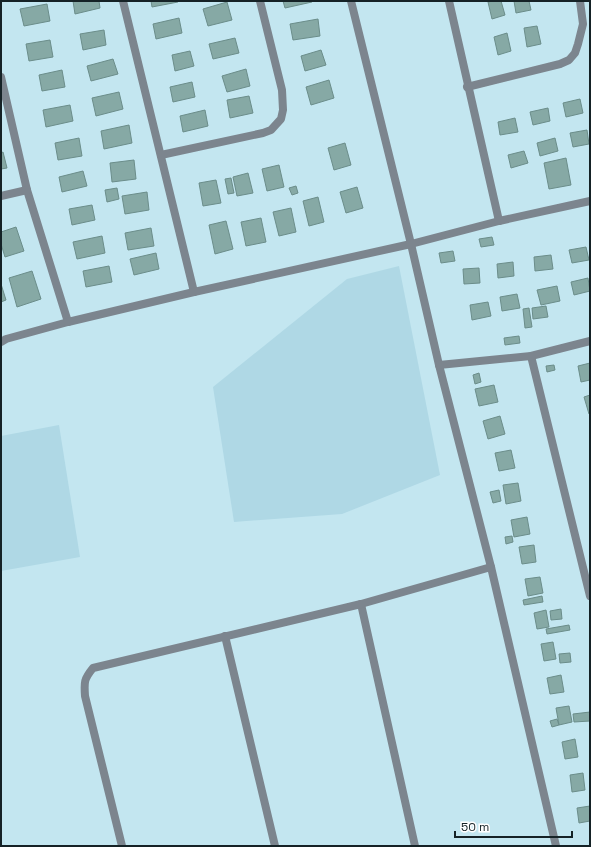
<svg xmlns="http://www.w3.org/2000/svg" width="591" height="847" font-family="'Space Grotesk',sans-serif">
<rect width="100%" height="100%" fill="#c3e6f0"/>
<g fill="#afd8e5">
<polygon points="399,266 440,475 342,514 234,522 213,387 347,279"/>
<polygon points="59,425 80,557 1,571 1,436"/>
</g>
<g fill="#86a9a5" stroke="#6b8d8a">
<polygon points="73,1 99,1 100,8 75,14"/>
<polygon points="151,1 178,1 178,2 152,7"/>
<polygon points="283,1 312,1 312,2 285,8"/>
<polygon points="492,1 501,1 505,15 492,19 488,2"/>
<polygon points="514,1 529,1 531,10 516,13"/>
<polygon points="227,2 232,20 208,26 203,9"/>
<polygon points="47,4 50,21 24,26 20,9"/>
<polygon points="179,18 182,33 156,39 153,24"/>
<polygon points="318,19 320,36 293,40 290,24"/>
<polygon points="537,26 541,44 527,47 524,28"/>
<polygon points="104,30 106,45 83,50 80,34"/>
<polygon points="507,33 511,51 498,55 494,37"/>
<polygon points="235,38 239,53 213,59 209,44"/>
<polygon points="50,40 53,57 29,61 26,44"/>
<polygon points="321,50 326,65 305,71 301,56"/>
<polygon points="190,51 194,66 175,71 172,55"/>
<polygon points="113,59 118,74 91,81 87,66"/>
<polygon points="246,69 250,86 227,92 222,76"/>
<polygon points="62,70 65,87 42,91 39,75"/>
<polygon points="329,80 334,98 311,105 306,87"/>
<polygon points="192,82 195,97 173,102 170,87"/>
<polygon points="119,92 123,109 96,116 92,98"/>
<polygon points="249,96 253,113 230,118 227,100"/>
<polygon points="580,99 583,113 566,117 563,103"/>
<polygon points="70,105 73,121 46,127 43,110"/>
<polygon points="548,108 550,121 533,125 530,112"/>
<polygon points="205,110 208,126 183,132 180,116"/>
<polygon points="515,118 518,132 500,135 498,122"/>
<polygon points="129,125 132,143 104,149 101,131"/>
<polygon points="587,130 589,144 573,147 570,133"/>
<polygon points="79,138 82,156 58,160 55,143"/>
<polygon points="555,138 558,151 540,156 537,143"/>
<polygon points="345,143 351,165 334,170 328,148"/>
<polygon points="524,151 528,163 511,168 508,155"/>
<polygon points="3,152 7,168 1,169 1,153"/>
<polygon points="566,158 571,185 549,189 544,163"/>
<polygon points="134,160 136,179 112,182 110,163"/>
<polygon points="279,165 284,187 267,191 262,169"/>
<polygon points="83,171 87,186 62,192 59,177"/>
<polygon points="248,173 253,193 237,196 233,177"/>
<polygon points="231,178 234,193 228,194 225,179"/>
<polygon points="216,180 221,203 203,206 199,183"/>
<polygon points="296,186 298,193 292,195 289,188"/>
<polygon points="357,187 363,208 346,213 340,192"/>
<polygon points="117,188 119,199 107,202 105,190"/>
<polygon points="147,192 149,210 125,214 122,196"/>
<polygon points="318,197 324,222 309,226 303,201"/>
<polygon points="92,205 95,220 72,225 69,209"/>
<polygon points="291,208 296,232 279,236 273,212"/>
<polygon points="261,218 266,242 246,246 241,222"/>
<polygon points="226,221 233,249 215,254 209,225"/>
<polygon points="16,227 24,251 5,257 1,244 1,232"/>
<polygon points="151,228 154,246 128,250 125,233"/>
<polygon points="102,236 105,253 77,259 73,242"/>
<polygon points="492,237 494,245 481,247 479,239"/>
<polygon points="586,247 589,260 572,263 569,250"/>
<polygon points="453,251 455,261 441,263 439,253"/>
<polygon points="156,253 159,269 134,275 130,259"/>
<polygon points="551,255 553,269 535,271 534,257"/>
<polygon points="513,262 514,276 498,278 497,264"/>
<polygon points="109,266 112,282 86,287 83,271"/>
<polygon points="479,268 480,283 464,284 463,269"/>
<polygon points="32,271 41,299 17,307 9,278"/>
<polygon points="588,278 590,291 574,295 571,282"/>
<polygon points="1,284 6,300 1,302"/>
<polygon points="557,286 560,301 541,305 537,290"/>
<polygon points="517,294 520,308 502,311 500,297"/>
<polygon points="488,302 491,316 472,320 470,305"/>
<polygon points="546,306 548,317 533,319 532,308"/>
<polygon points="529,308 532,327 525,328 523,309"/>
<polygon points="519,336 520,343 505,345 504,338"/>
<polygon points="590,363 590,380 581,382 578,366"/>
<polygon points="554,365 555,370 547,372 546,366"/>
<polygon points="479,373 481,382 475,384 473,375"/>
<polygon points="494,385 498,402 479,406 475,389"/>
<polygon points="590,395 590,413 589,414 584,397"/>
<polygon points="500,416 505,434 488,439 483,421"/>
<polygon points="511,450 515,468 499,471 495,453"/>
<polygon points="518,483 521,501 506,504 503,485"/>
<polygon points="499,490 501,501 493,503 490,492"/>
<polygon points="527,517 530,534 514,537 511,520"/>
<polygon points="512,536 513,542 506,544 505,537"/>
<polygon points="534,545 536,562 522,564 519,547"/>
<polygon points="540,577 543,593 528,596 525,579"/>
<polygon points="542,596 543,602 524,605 523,600"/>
<polygon points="561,609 562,619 551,620 550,611"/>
<polygon points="546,610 549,627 537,629 534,613"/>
<polygon points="569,625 570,630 547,634 546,629"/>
<polygon points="553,642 556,659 544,661 541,644"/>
<polygon points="570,653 571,662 560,663 559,654"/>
<polygon points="561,675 564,692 550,694 547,678"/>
<polygon points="569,706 572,722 559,725 556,708"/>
<polygon points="590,712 590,721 574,722 573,714"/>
<polygon points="557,719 559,725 552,727 550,721"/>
<polygon points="575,739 578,757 565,759 562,742"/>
<polygon points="583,773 585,790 572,792 570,775"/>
<polygon points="590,806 590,821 579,823 577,808"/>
</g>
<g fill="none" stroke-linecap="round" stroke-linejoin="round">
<g stroke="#7c858e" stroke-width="8">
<polyline points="123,1 194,292"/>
<polyline points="351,1 411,244 439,365 491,567 556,846"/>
<polyline points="449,1 499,221"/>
<polyline points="1,77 27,190 68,322"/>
<polyline points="467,87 560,64 569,60 575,53 578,44 583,24 580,1"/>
<polyline points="161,155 263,133 271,130 281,119 283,110 282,90 260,1"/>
<polyline points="1,196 27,190"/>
<polyline points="1,342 6,339 68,322 194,292 411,244 499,221 590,201"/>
<polyline points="531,356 590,596"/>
<polyline points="439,365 531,356 590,341"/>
<polyline points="361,604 415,846"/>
<polyline points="225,636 275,846"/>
<path d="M122,846L85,696C84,682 84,679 93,668L361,604L491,567"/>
</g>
</g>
<rect width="591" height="847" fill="none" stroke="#152226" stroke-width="4"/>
<path d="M455 831v6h117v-6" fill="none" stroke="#152226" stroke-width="2"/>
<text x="461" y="831" font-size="12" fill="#152226" stroke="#ffffff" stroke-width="3" paint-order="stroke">50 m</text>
</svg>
